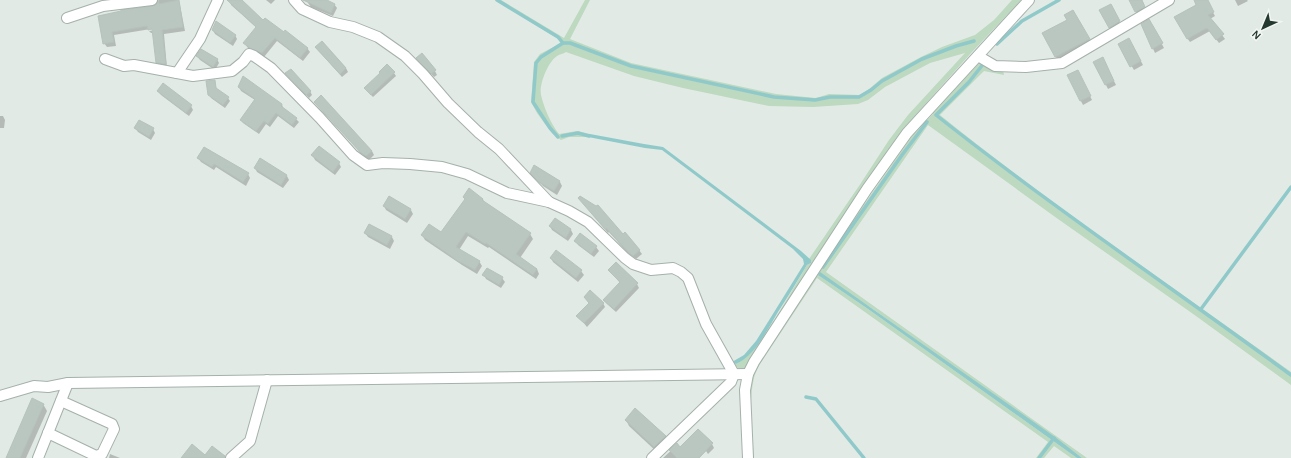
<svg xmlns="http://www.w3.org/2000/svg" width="1291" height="458" font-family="Karla,sans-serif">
<rect width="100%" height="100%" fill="#e2eae5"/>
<g fill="#bdd9c0">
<path d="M495,0H501L564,38L585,0H590L570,39L631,63L776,94L816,98L829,94L860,95L869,89L882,78L921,57L942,47L975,35L994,20L1012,0H1021L971,53L905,127L881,160L773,325L745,371L740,370L732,362L736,364C758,354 793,288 807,265L811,263L809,259L859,186L889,140L908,115L965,53L930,63L885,87L868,100L858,104L813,107L769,106L683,88L634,76L566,52C563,54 560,54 557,56C548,62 539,84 541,95C544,108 551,124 559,134L577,131L590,134L586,135L588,137H569L561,140L552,133L545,124L537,113L531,102L534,62L540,54L561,43L557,38Z"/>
<path d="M980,62L1003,70L1004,75L984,71L940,115C1053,206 1173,287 1291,372V385L1196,316L1058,219L928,125L826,272L1087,458H1082L870,307L818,275L868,309L1077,458H1071L1054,446L1044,458H1036L1048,442L817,278L760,364C758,368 755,373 754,378C748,403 752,433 754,458H751L748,412L752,375L819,269L919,126L924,119L927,120L933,114V110Z"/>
</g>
<g fill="#90c9c9">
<path d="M590,134L644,144L663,147L801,251L811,260V263L807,265C797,281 788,297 778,312C767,330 756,355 736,364L732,362L744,355L756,341L804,264L803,259L793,249L662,150L645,148L588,137L585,135Z"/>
<polygon points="820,272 1055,437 1082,458 1077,458 868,309 818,275"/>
</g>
<g fill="#0003">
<polygon points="159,0 177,0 180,5 185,31 164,34 167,68 159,66 157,62 153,33 151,33 149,31 157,30 157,28 114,35 116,46 107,47 104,43 99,16 157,6"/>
<polygon points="230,0 240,0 263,22 307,48 310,52 303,61 277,41 264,57 253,52 247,47 245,43 257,28 231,5"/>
<polygon points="266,0 275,0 271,4"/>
<polygon points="310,0 324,0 334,4 337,8 333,16 311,7 308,3"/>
<polygon points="1130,0 1141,0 1146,11 1138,16"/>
<polygon points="1195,0 1206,0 1215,16 1210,19 1225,39 1219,43 1210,31 1190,42 1187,38 1198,5"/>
<polygon points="1235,0 1247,0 1248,1 1238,6"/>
<polygon points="1110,5 1121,26 1112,31 1100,10"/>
<polygon points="1073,11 1091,43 1058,61 1044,33 1068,20"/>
<polygon points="1149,20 1164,48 1155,53 1142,25"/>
<polygon points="213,30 235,35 237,39 233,46 215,34"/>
<polygon points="1129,39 1143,65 1134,70 1119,45"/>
<polygon points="322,42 346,68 348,72 342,77 319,51 317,47"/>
<polygon points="197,56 217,59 219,63 215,70 200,60"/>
<polygon points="417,58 435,71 437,75 434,77"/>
<polygon points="1095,63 1105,63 1116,85 1108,89"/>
<polygon points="1077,71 1092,100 1083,105 1068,76"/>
<polygon points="394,73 396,76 373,97 367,91"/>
<polygon points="287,74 310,91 312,95 309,98"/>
<polygon points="214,81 217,90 228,98 230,101 225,108 211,98 209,94"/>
<polygon points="239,87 282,104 283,108 296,119 299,122 294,128 278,116 270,127 266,124 259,134 243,123 241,120 255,100 241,91"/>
<polygon points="158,91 191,106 193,110 189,116 161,95"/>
<polygon points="315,102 372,151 374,155 369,160 365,157"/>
<polygon points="0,116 3,116 5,120 4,128 0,128"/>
<polygon points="135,128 153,129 155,133 151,140 138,132"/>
<polygon points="313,156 339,163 341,167 335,175 315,160"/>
<polygon points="198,158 248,174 250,178 246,186 216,167 214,170 201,162"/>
<polygon points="255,168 287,176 289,180 283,188 257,172"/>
<polygon points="534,177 560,182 562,186 557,195 543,186"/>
<polygon points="464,197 483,199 484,202 530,234 533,239 520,258 537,269 539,274 536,279 489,247 488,248 468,236 459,250 479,261 482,266 477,274 462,265 425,240 422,235 441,233 465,200"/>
<polygon points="579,198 623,235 639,250 642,254 636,259 627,252 609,232 608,233"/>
<polygon points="384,206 411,210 413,214 407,223 386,210"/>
<polygon points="555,219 571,230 573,234 568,241 552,230 550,226"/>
<polygon points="370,225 392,237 394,241 390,249 368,237 365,233"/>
<polygon points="576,241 596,247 599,251 594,257 578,245"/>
<polygon points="551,258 581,271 584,275 578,282 553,262"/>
<polygon points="610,271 637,284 639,288 616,312 607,304 604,300 620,283"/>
<polygon points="484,275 502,278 505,282 501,288 486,279"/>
<polygon points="585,297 603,303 605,307 587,327 578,316 590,304"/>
<polygon points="43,404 47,411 26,458 7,458"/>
<polygon points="626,420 665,437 668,443 658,453 629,426"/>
<polygon points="712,444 714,448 708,454 706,451 699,458 663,458 677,445 680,448"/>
<polygon points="110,454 120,458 109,458"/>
</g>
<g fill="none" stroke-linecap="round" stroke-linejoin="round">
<g stroke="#90c9c9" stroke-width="3.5">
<polyline points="497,0 558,37 563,43 570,43 631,66 774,97 815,100 830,97 859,97 871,90 882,81 922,59 956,46 974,41"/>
<polyline points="997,44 1022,21 1059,0"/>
<path d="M984,63L969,82L936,115C1051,206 1172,288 1291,375"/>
<polyline points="562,136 578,133 589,136"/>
<polyline points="558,137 550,128 533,102 536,63 541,57 563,43"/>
<polyline points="823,267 902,155 927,122"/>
<polyline points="1201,309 1291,187"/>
<polyline points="806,397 816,399 864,458"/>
<polyline points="1039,458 1054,438"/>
</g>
</g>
<g fill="#bac7c1" stroke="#b5c3bb">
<polygon points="158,0 159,4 179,0 183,27 162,30 166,64 156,63 152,29 148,30 147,26 112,32 114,42 103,44 98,16 121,11 121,10 153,6 156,5"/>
<polygon points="227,0 242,0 263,20 265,18 284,32 285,30 308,48 300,58 275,38 262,53 250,48 243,43 256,27"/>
<polygon points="303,0 327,0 335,4 331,13"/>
<polygon points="1129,0 1142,0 1145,7 1135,12"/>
<polygon points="1194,0 1208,0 1214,12 1208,15 1224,34 1216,40 1207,28 1187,39 1174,17 1196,5"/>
<polygon points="1111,4 1120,21 1109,28 1099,10"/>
<polygon points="1073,10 1090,39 1055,57 1042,33 1067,20 1064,15"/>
<polygon points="1149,19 1163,43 1152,49 1141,24"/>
<polygon points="216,21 236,35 230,43 212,30"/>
<polygon points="1129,38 1141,61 1130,67 1118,44"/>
<polygon points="322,41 346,68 340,74 315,47"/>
<polygon points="201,49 218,59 213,67 196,56"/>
<polygon points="422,53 436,70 431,74 416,58"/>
<polygon points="1103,57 1114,81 1105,85 1093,62"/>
<polygon points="387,64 395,72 371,95 364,88 380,73 379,72"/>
<polygon points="291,69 311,91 306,95 285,73"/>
<polygon points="1078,70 1091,96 1080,101 1067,75"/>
<polygon points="243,76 282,104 281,106 297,118 292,125 276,113 268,124 264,121 256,131 240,120 255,99 238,87"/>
<polygon points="215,80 216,88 229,97 223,105 208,95 206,81"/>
<polygon points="163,83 192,105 186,113 157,91"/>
<polygon points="321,95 372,151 366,156 361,153 314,102"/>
<polygon points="139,120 154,128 149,137 134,128"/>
<polygon points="319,146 340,162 333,172 311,155"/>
<polygon points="204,147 249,173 243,182 214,164 212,167 197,158"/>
<polygon points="260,158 287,175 281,185 254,168"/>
<polygon points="534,165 560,181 554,191 539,182 530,173"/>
<polygon points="469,188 483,199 482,200 531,233 516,254 537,269 533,275 486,243 485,244 466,232 456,247 480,261 475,270 458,261 421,235 429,224 441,232 465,199 463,197"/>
<polygon points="389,196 411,209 405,219 383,206"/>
<polygon points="580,196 596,206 598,205 623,234 625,232 640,250 633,256 629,253 606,228 605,229 578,198"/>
<polygon points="555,218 571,229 566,238 549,226"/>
<polygon points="369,224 392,236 387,245 364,233"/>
<polygon points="580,233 597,246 591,254 574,241"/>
<polygon points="556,250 582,270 576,278 550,258"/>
<polygon points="616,262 638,283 614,309 603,300 620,282 608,270"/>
<polygon points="487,268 503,277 499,285 482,275"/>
<polygon points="590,290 604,303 584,323 576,316 589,303 584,297"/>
<polygon points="32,398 44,404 20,458 6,458"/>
<polygon points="635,408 666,436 654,447 625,420"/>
<polygon points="698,429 713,443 699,458 677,458 669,450 677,443 680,447"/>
<polygon points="192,444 205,455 212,446 225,456 225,458 181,458"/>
</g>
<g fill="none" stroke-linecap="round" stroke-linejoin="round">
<defs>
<g id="minor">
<polyline points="294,0 302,9 330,22 353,27 378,37 405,56 423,74 448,103 478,132 499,149 549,202"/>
<polyline points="67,18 103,6 152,0"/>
<polyline points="978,56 995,66 1026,67 1062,63 1169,0"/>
<polyline points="105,59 124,66 134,65 193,76 232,71 243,62 249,54 254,56 271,68 320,118 353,155 367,165 383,163 410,164 442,167 467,174 507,193 549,202 569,211 588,222 625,258 633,264 651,270 673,268 681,272 688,278 706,324 734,374 731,382 652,458"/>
<polyline points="177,73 200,39 218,0"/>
<polyline points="0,396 34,386 48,387 68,383 748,374"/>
<polyline points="48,433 96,456 102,454 114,429 112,424 61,401"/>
<polyline points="38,458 68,383"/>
<polyline points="231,458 250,441 267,380"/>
<polyline points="748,458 745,390 748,374 754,362 867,189 907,133 1029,0"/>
</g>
</defs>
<use href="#minor" stroke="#a5b1ab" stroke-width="12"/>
<use href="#minor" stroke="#fff" stroke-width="10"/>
</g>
<g transform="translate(1263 28) rotate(224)" stroke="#f2f7f3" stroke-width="3" paint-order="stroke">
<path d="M0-3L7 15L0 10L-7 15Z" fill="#243930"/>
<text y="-6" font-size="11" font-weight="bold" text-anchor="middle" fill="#243930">N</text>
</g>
</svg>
